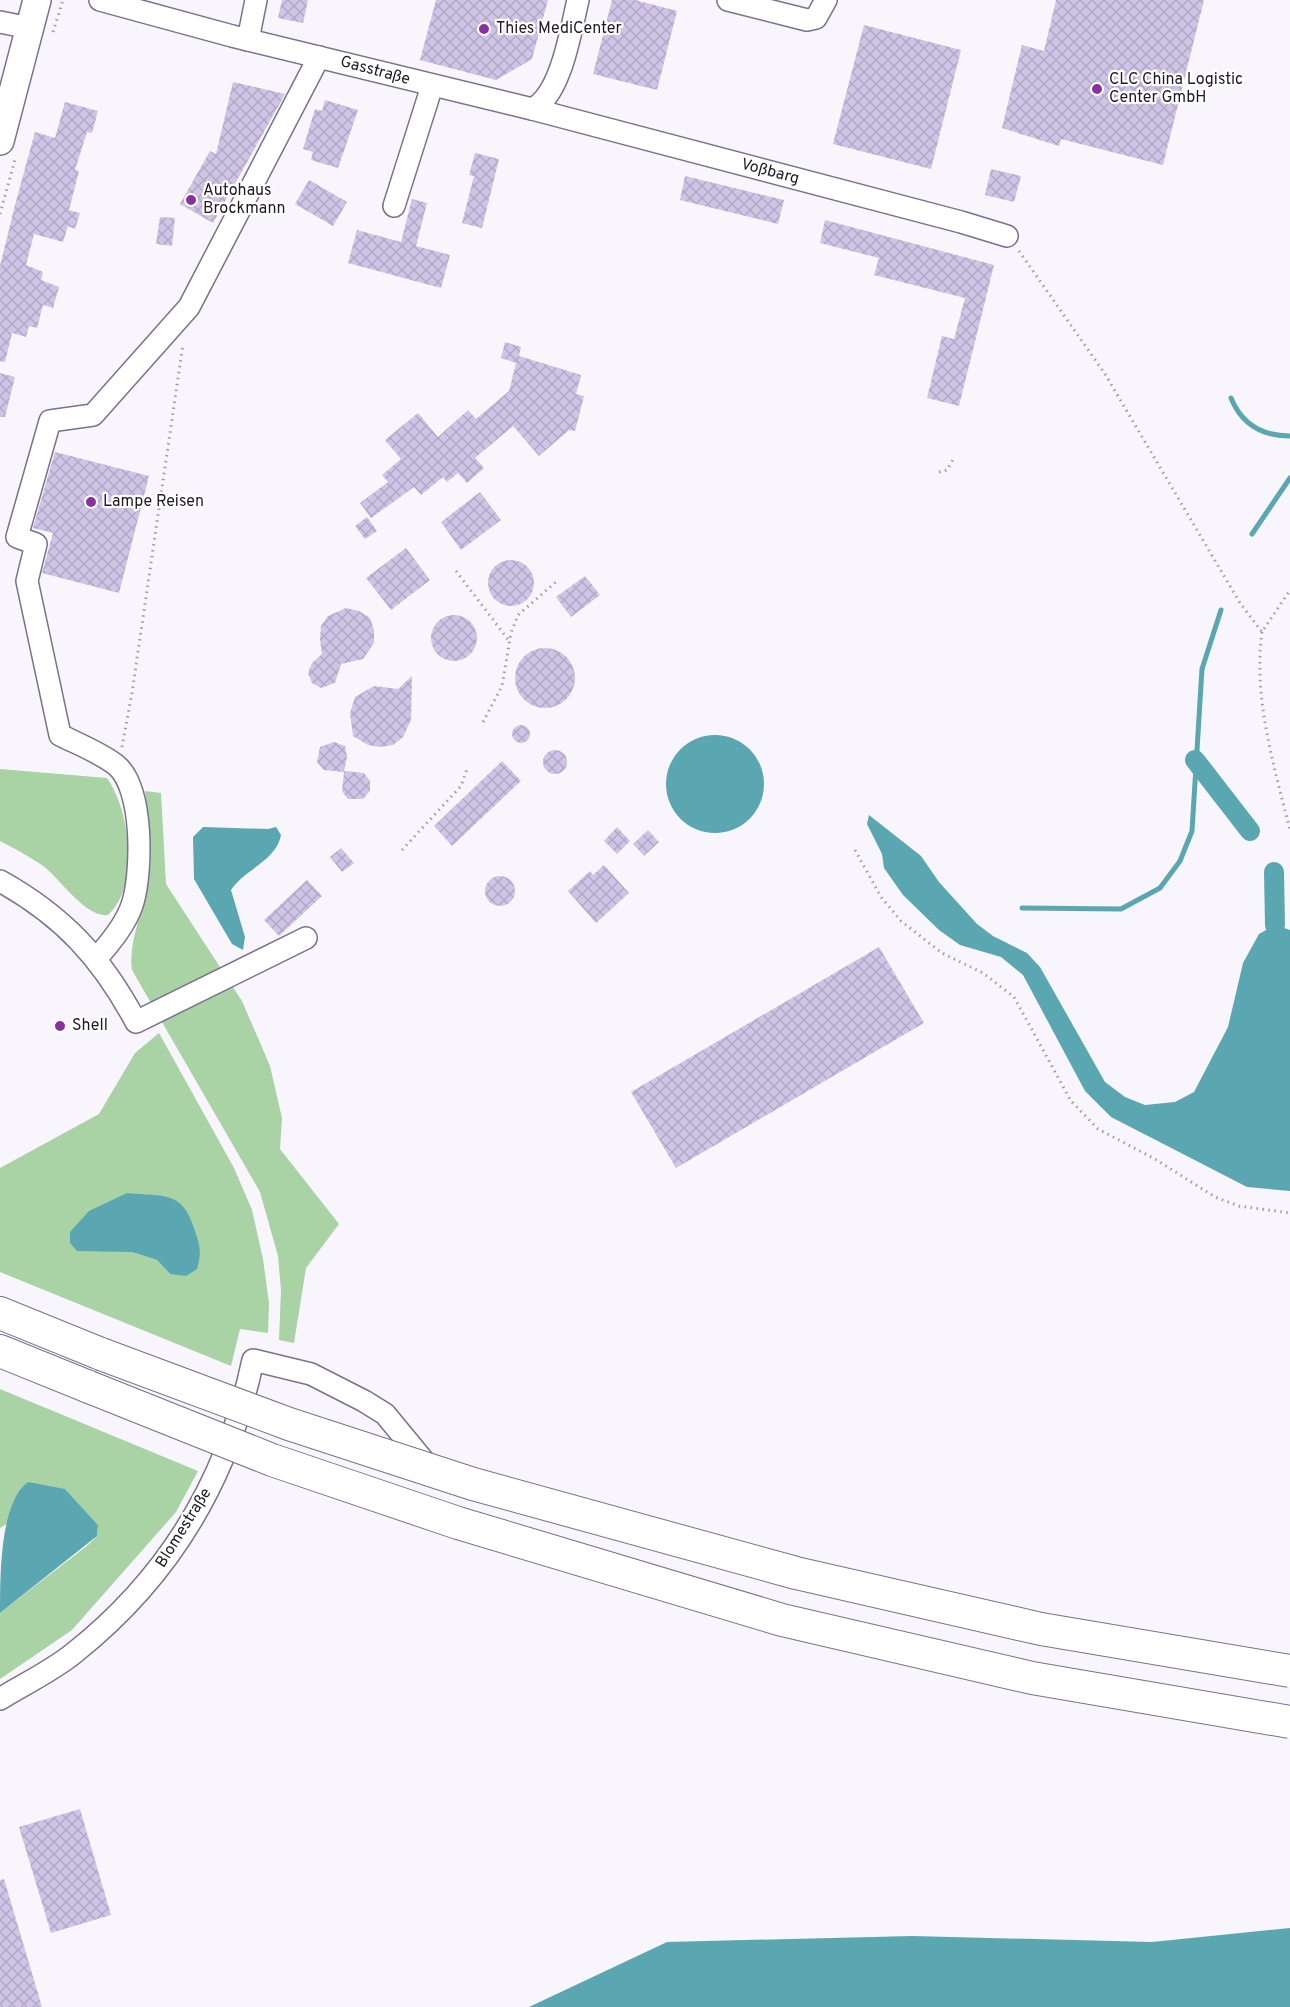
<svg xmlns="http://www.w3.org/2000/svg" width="1290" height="2007" font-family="Overpass,sans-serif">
<defs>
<pattern id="building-cross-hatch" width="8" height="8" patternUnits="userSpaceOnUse" patternTransform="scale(1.5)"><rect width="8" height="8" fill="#cfc4e6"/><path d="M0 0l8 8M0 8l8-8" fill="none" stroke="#b1a8c5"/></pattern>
</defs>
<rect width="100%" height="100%" fill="#f8f5fd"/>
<g fill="#a9d2a5" fill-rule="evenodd">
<path d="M0,769L107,778C130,810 140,887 108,915C85,918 60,878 42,865C28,856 14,848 0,841Z"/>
<path d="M145,791L161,793L166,884L242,1001L270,1066L282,1118L280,1149L339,1224L306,1268L294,1343L279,1340L281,1290L278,1256L260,1192L132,970C128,942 143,912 148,884C154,854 148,821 145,791Z"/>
<path d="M159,1033L234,1168L252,1210L263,1259L269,1303L268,1333L240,1329L231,1366L0,1272V1168L99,1114L135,1053ZM132,1252L197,1269L170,1274L157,1260Z"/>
<polygon points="0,1389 198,1471 176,1512 72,1630 0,1679 0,1613 88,1545 97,1536 98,1525 65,1489 0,1528"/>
</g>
<g fill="#5ba7b1">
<circle cx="715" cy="784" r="49"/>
<polygon points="869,815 921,856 939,882 977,924 993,936 1027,953 1040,967 1105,1082 1125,1097 1145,1105 1175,1102 1194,1092 1228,1027 1243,963 1259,934 1275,925 1290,930 1290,1191 1247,1187 1111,1117 1085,1091 1023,975 1001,957 960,945 939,930 903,895 884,868 882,854 867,824"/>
<path d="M203,827L268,829L276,827L281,835C277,860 244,870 231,890L245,937L243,950L232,944L194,879L193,837Z"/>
<path d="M127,1193C163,1197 182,1190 194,1228C200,1246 202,1251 197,1269L186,1276L170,1274L157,1260L132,1252L77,1251L70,1243V1232L89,1211Z"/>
<path d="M28,1482L65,1489L98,1525L97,1536L0,1613C0,1575 0,1502 28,1482Z"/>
<polygon points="1290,1928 1290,2007 529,2007 667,1942 912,1936 1152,1942"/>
</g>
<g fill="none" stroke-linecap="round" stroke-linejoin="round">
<g stroke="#5ba7b1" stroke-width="5">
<path d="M1231,398C1242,425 1262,436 1290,436"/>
<polyline points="1252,534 1290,478"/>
<polyline points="1022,908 1121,909 1160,888 1180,861 1192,831 1202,669 1221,610"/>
</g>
<g stroke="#5ba7b1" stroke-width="20">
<polyline points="1195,760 1250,831"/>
<polyline points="1274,872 1275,925"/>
</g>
</g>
<g fill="url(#building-cross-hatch)">
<polygon points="282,0 308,0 303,23 278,18"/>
<polygon points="436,0 548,0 532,59 496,80 420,60"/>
<polygon points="612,0 635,0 677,11 657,90 593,74"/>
<polygon points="1056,0 1204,0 1163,165 1061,139 1059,146 1002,128 1022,45 1044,51"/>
<polygon points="864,25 961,50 931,169 833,144"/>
<polygon points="233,82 285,94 213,223 180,204 210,151 216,154"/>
<polygon points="325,100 358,110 338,168 311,160 313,152 303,149 315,109 322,111"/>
<polygon points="65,102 98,111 92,133 87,132 75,170 79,171 69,210 80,213 75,229 68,226 63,242 34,234 26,265 43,272 41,280 59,287 53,308 43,305 37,328 29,326 26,337 12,333 5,362 0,361 0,266 15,205 35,132 55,138"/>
<polygon points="475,153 499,159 482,228 462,223 474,176 469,175"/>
<polygon points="991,169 1021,176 1014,202 985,195"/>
<polygon points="685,176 784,200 778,224 680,200"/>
<polygon points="309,180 347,202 333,226 295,204"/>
<polygon points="412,199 427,203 416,246 450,255 441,288 348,263 357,230 401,242"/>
<polygon points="160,217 175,218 172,246 156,244"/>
<polygon points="825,220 994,265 959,406 927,398 942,336 954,339 965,298 874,275 879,258 820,243"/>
<polygon points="505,342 521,347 519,356 581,375 576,394 584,396 575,431 569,430 539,456 513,426 475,458 484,468 467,483 458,473 447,482 443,477 421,495 414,487 371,518 360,503 388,482 382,475 401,459 385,440 418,413 438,437 468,410 476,419 509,391 516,363 501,358"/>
<polygon points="0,373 15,377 5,417 0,417"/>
<polygon points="55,452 149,476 119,593 42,573 53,533 33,528"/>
<polygon points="480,492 501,520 461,550 441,522"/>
<polygon points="367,517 377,531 365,539 355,526"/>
<polygon points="406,548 430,580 391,610 366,578"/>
<circle cx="511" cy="583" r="23"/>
<polygon points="585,576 600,595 571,617 556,597"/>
<polygon points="346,608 359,611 370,618 374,630 374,643 363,659 341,664 335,683 321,688 312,683 308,673 312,663 322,654 320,639 321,626 328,616"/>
<circle cx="454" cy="638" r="23"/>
<circle cx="545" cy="678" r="30"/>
<polygon points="412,676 411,720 403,737 393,745 380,747 368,745 353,736 350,713 355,697 374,686 398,689"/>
<circle cx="521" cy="734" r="9"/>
<polygon points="334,742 345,746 347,757 344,771 364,773 370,781 370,791 363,799 348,799 342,791 344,772 324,770 317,762 320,747"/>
<circle cx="555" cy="762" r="12"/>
<polygon points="502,761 521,781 452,846 434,826"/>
<polygon points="617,827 630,841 617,854 604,841"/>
<polygon points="648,830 659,842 644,856 633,844"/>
<polygon points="341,848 354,863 342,872 330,857"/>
<polygon points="604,865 629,893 596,923 568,891 590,871 593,875"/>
<circle cx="500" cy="891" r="15"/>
<polygon points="307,880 322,896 279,936 264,920"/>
<polygon points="879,947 924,1023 676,1168 631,1092"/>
<polygon points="80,1809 111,1915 51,1933 19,1827"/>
<polygon points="4,1879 42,2007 0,2007 0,1880"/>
</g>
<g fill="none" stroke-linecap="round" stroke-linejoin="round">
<defs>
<g id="minor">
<path d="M100,0L232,36L532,109C561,96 571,29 578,0"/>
<polyline points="728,0 807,20 816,18 826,0"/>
<polyline points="0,22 30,28"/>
<polyline points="248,40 256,0"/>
<polyline points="532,109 961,222 1007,236"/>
<polyline points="394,206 432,86"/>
<path d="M0,881C63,916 102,958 136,1022L306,938"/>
<path d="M96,959C110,943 127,923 133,902C142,871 144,788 116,765C101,753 78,744 60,735L27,581L36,544L17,537L50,421L93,415L189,307L319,57"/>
<path d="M0,1699C24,1684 52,1671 74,1653C170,1577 228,1479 253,1360L311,1374L364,1401L385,1414L432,1471"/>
</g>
<polyline id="major" points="0,141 37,0"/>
<g id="highway">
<polyline points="0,1313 101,1354"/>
<polyline points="0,1351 89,1387"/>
</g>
</defs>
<use href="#minor" stroke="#7a708f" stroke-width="24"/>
<use href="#major" stroke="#7a708f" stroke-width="30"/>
<use href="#highway" stroke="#7a708f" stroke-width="34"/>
<g stroke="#a19da7" stroke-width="3" stroke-dasharray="1.5 4.5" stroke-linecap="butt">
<polyline points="53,32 63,0"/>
<polyline points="0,214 16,156"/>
<polyline points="1019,251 1105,374 1240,603 1262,632 1290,590"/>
<polyline points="939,472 947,470 954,458"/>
<polyline points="456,571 510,642"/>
<path d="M1262,632C1253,698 1274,766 1290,830"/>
<polyline points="483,722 502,686 511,633 518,615 557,581"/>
<polyline points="122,747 132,693 183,344"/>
<polyline points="402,850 461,786 467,769"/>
<polyline points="855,850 881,897 901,921 942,953 983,973 1014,997 1071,1101 1098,1129 1155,1159 1215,1197 1239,1206 1290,1213"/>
</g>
<use href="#minor" stroke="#fff" stroke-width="21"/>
<use href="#major" stroke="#fff" stroke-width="27"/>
<use href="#highway" stroke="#fff" stroke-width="32"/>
<defs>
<g id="highway-bridge">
<polyline points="101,1354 289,1424 473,1484 796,1573 1041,1629 1290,1671"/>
<polyline points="89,1387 272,1460 458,1523 782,1620 1032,1678 1290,1722"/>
</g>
</defs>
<use href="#highway-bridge" stroke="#7a708f" stroke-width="34" stroke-linecap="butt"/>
<use href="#highway-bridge" stroke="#fff" stroke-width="32"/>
</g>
<g fill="#88329f" stroke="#fff" stroke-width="2">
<circle cx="484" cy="29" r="6"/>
<circle cx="1097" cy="89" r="6"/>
<circle cx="191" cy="200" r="6"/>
<circle cx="91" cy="502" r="6"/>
<circle cx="60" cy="1026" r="6"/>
</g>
<g text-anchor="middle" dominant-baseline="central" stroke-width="4.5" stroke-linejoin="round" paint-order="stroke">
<g font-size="16" fill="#1d1925" stroke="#fff" text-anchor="start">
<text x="496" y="29">Thies MediCenter</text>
<text x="1109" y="80">CLC China Logistic<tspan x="1109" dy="18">Center GmbH</tspan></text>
<text x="203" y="191">Autohaus<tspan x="203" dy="18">Brockmann</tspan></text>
<text x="103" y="502">Lampe Reisen</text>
<text x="72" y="1026">Shell</text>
</g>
<g font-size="16" fill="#1d1925" stroke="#fff">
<text transform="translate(375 71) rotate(15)">Gasstraße</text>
<text transform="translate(770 172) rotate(15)">Voßbarg</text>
<text transform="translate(184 1528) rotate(-58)">Blomestraße</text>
</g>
</g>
</svg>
